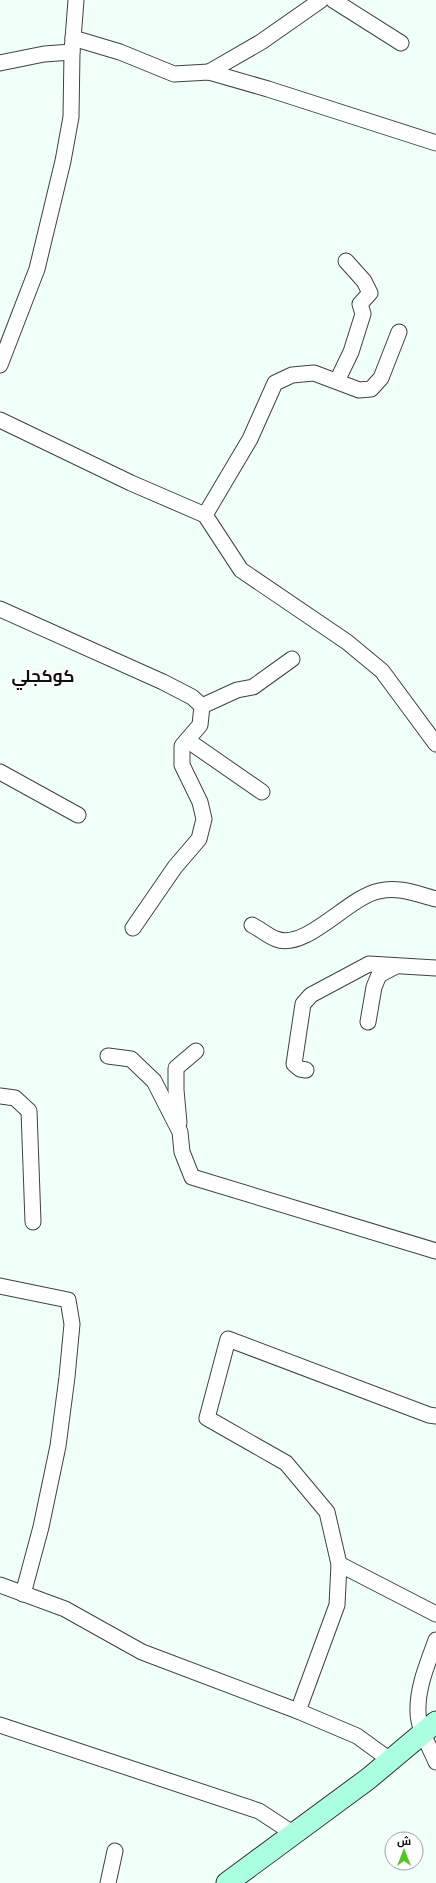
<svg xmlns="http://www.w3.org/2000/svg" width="436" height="1883" font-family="Merriweather,Cairo,serif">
<rect width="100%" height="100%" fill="#f0fff8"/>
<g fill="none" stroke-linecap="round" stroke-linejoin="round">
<defs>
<g id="street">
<polyline points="333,0 401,43"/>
<polyline points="73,38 120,52 174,74 209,72 268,89 436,143"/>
<polyline points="0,63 44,54 72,52"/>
<polyline points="209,72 261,42 321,0"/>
<polyline points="0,365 37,269 63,161 71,117 72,52 76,0"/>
<polyline points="337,381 351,352 363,314 360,304 370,293 364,281 346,261"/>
<polyline points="0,420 131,483 205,515 241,570 347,642 382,671 436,744"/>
<polyline points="205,515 250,439 275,383 292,375 314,373 359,390 371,389 381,378 399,332"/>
<polyline points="0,609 163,682 192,697 202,706 200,725 182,746 182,765 200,802 204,819 199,839 175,867 133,928"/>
<polyline points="202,706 237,690 253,687 292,659"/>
<polyline points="187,740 262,792"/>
<polyline points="0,772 78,815"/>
<path d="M252,925C260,929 268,936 276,939C306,951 348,897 379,891C398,886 417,894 436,899"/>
<polyline points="368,1022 374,987 379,975 396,966"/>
<polyline points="108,1056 131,1059 154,1081 180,1132 182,1152 192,1177 436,1251"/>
<polyline points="306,1070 300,1069 294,1064 303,1004 311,995 369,964 436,968"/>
<polyline points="0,1096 15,1098 29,1111 33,1222"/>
<polyline points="179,1123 176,1090 176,1068 196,1051"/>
<polyline points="0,1286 68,1300 72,1324 67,1377 58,1446 41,1527 23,1594"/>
<polyline points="339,1564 436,1614"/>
<polyline points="0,1585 65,1609 142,1652 298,1711 357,1736 390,1760"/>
<path d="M436,1640C428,1663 417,1687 418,1712C418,1729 430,1747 436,1762"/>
<polyline points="298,1711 337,1605 339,1564 327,1512 286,1463 207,1418 228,1339 429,1415 436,1416"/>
<polyline points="0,1725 259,1811 294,1834"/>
<polyline points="108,1883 115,1851"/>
</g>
<polyline id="secondary" points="227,1883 368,1779 436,1722"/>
</defs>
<use href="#street" stroke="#414141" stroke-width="17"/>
<use href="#secondary" stroke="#303030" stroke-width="23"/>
<use href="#street" stroke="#fff" stroke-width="15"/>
<use href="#secondary" stroke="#abffe1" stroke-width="21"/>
</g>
<g text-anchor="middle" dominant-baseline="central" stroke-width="4" stroke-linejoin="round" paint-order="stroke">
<g font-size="17" font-weight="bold" fill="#0e0e0e" stroke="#fff">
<text x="43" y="676">كوكجلي</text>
</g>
</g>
<g transform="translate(404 1851)"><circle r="19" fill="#ffffff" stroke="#9f9f9f"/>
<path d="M0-3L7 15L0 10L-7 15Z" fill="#50c61f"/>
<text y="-6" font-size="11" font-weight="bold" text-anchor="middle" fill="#0e0e0e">ش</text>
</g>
</svg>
